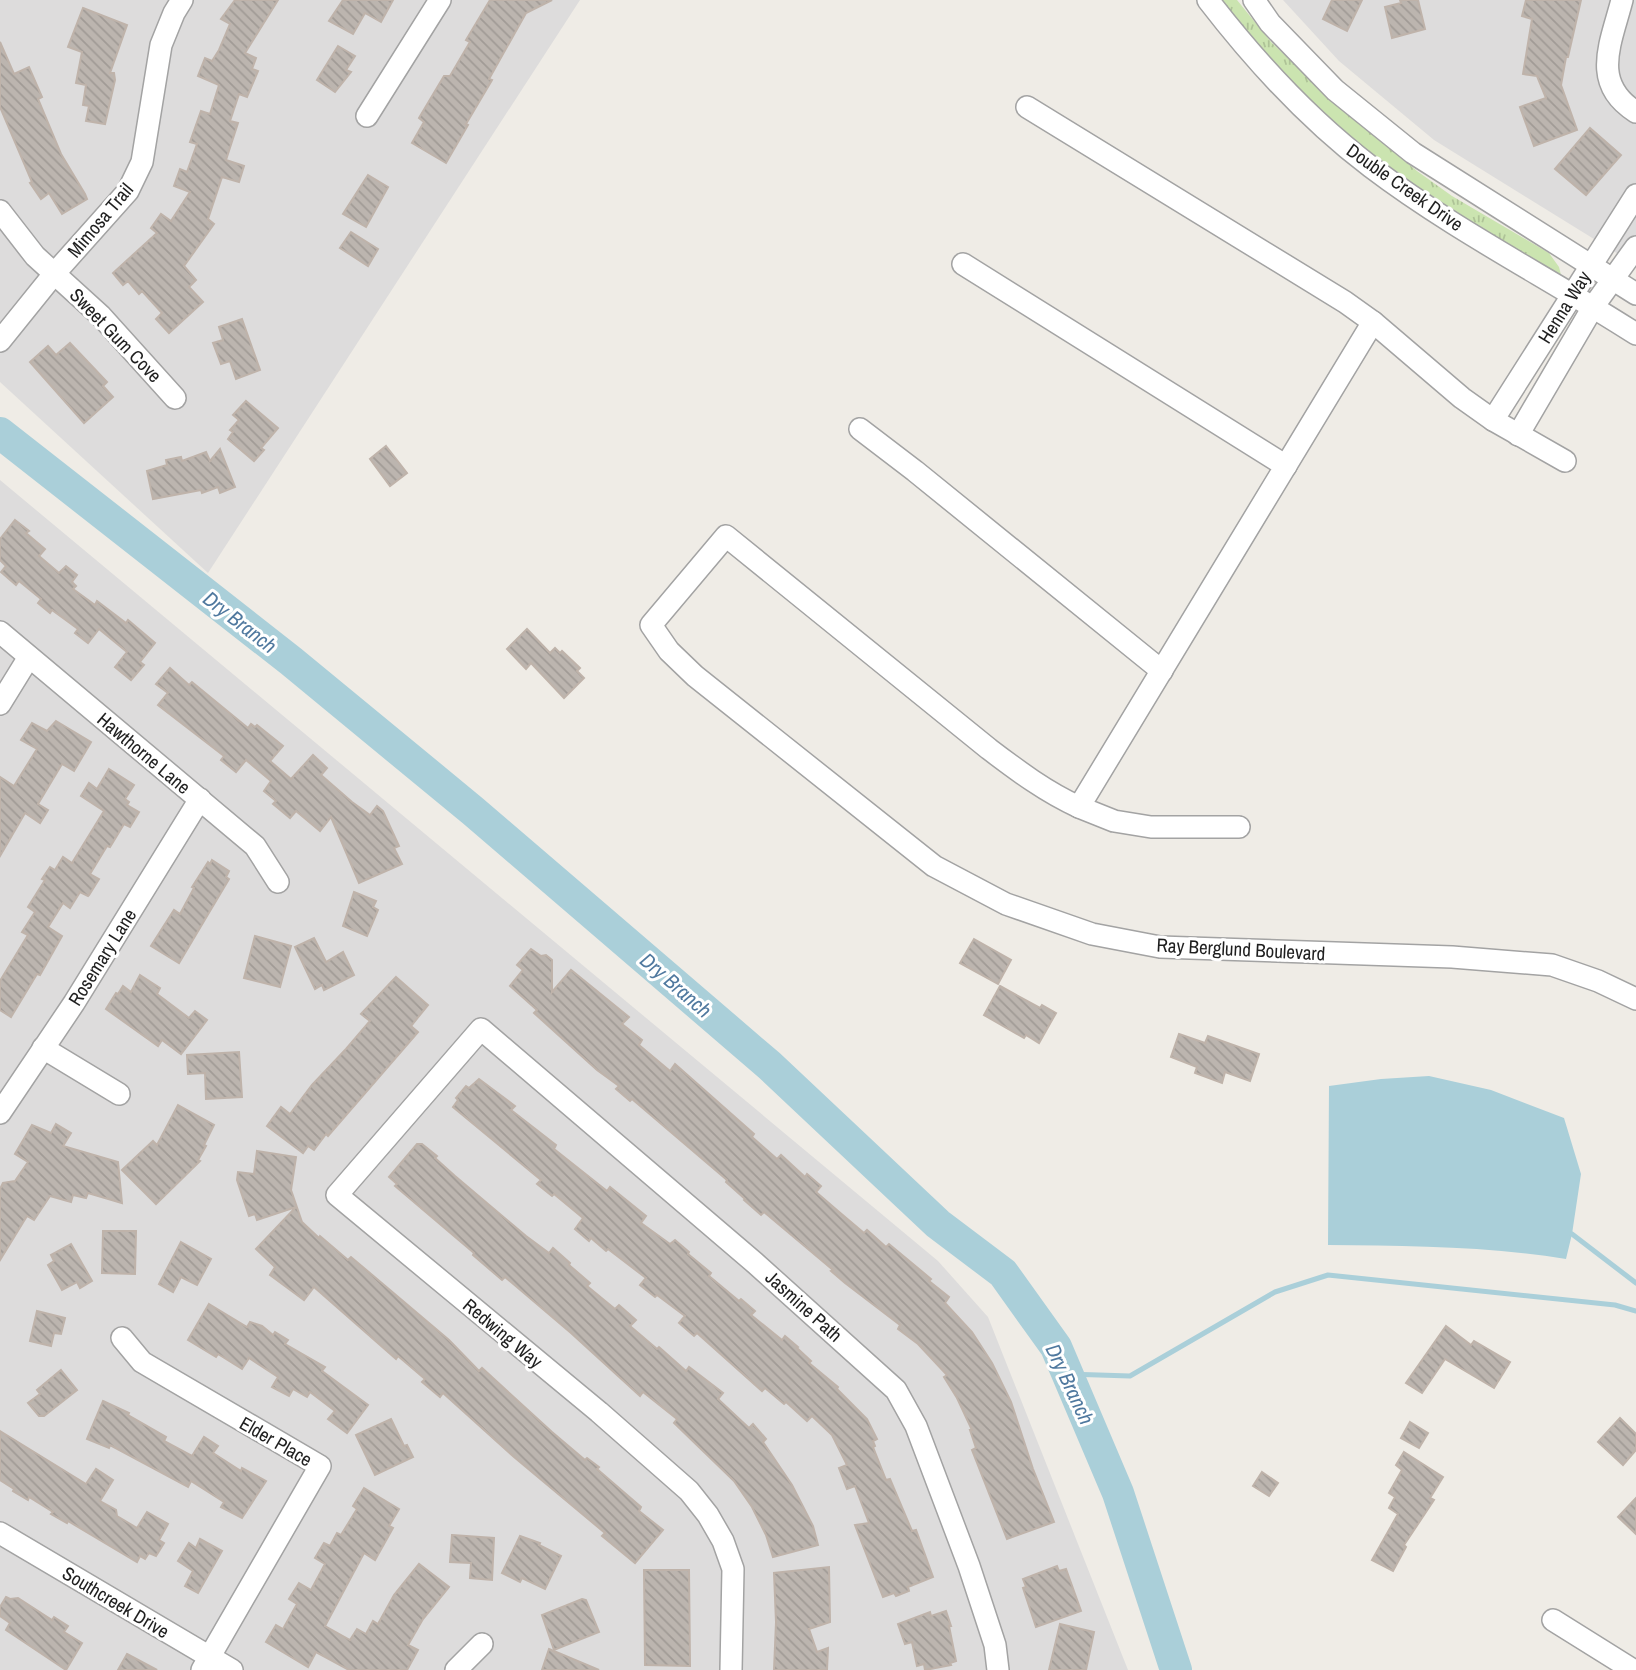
<svg xmlns="http://www.w3.org/2000/svg" width="1636" height="1670" font-family="'Archivo Narrow',sans-serif">
<defs>
<pattern id="grass-tufts" width="24" height="20" patternUnits="userSpaceOnUse" patternTransform="scale(1.75)"><rect width="24" height="20" fill="#cbe4b0"/><path d="M3 7l-1-3M5 7V3M7 7l1-3M15 17l-1-3M17 17v-4M19 17l1-3" fill="none" stroke="#aec397"/></pattern>
<pattern id="building-back-hatch" width="6" height="6" patternUnits="userSpaceOnUse" patternTransform="scale(1.75)"><rect width="6" height="6" fill="#bcb5af"/><path d="M-1 5l2 2M0 0l6 6M5-1l2 2" fill="none" stroke="#a19b96"/></pattern>
</defs>
<rect width="100%" height="100%" fill="#efece6"/>
<g fill="#dddcdc">
<polygon points="0,0 580,0 208,573 0,382"/>
<polygon points="1283,0 1636,0 1636,265 1434,140 1339,61"/>
<polygon points="0,480 938,1261 988,1317 1128,1670 0,1670"/>
</g>
<path fill="url(#grass-tufts)" d="M1219,0H1237L1272,43L1303,72L1351,117L1417,171L1452,196L1549,253L1559,267L1561,275L1558,278C1498,240 1436,205 1379,162C1320,118 1265,59 1219,0Z"/>
<path fill="#aacfd9" d="M1429,1076L1491,1090L1564,1118L1581,1174L1572,1234L1566,1259C1487,1246 1408,1246 1328,1245L1329,1086L1381,1079Z"/>
<g fill="none" stroke-linecap="round" stroke-linejoin="round">
<g stroke="#aacfd9" stroke-width="5">
<polyline points="1572,1234 1636,1283"/>
<polyline points="1067,1374 1130,1376 1275,1292 1328,1275 1615,1305 1636,1311"/>
</g>
<polyline stroke="#aacfd9" stroke-width="32" points="0,433 291,661 473,811 769,1065 938,1224 1003,1273 1056,1347 1118,1493 1176,1670"/>
</g>
<g fill="url(#building-back-hatch)" stroke="#bfb3aa" stroke-width="2">
<polygon points="235,0 278,0 245,53 256,58 252,69 258,71 247,97 239,94 230,121 238,123 226,160 244,166 239,182 222,177 208,219 214,224 184,266 196,280 189,287 203,302 169,333 156,319 162,313 142,291 139,294 128,281 123,285 113,273 157,233 151,228 161,214 171,221 190,192 174,186 180,169 187,172 197,144 190,142 201,111 210,114 219,85 198,76 205,58 212,61 219,50 230,24 221,19"/>
<polygon points="343,0 393,0 381,22 365,13 353,34 329,21"/>
<polygon points="490,0 552,0 526,13 489,79 492,80 466,124 468,125 446,163 412,143 424,122 419,118 444,76 450,76 470,42 466,40"/>
<polygon points="1332,0 1362,0 1347,31 1323,19"/>
<polygon points="1400,0 1418,0 1425,29 1392,38 1385,7 1401,3"/>
<polygon points="1526,0 1581,0 1568,57 1566,57 1561,85 1577,130 1534,146 1520,107 1546,98 1537,76 1523,74 1532,19 1522,16"/>
<polygon points="83,8 127,25 110,73 114,73 115,80 105,124 86,121 89,106 83,105 86,85 76,83 82,52 68,47"/>
<polygon points="0,42 14,74 29,67 42,97 38,99 61,154 85,194 87,199 62,214 49,193 41,199 30,183 32,182 0,107"/>
<polygon points="338,46 355,56 346,70 351,72 335,92 317,80"/>
<polygon points="1590,128 1621,155 1586,195 1555,169"/>
<polygon points="368,175 388,187 366,227 343,214"/>
<polygon points="351,232 378,249 368,266 340,248"/>
<polygon points="242,319 260,370 236,379 230,361 221,364 213,343 223,340 219,327"/>
<polygon points="70,343 107,382 103,386 113,397 84,423 30,362 48,346 56,355"/>
<polygon points="246,401 278,428 261,448 264,450 254,461 228,439 233,432 230,430 239,420 233,415"/>
<polygon points="386,446 407,473 390,486 370,459"/>
<polygon points="220,449 235,487 220,493 218,487 202,493 201,490 153,499 147,471 167,465 166,460 181,457 182,461 206,452 210,461"/>
<polygon points="15,520 29,531 26,533 45,549 39,556 59,573 66,566 77,575 72,582 76,586 73,589 95,605 97,601 126,623 128,620 155,643 140,662 144,665 131,680 115,667 127,652 99,629 88,643 75,633 78,629 52,610 50,613 38,603 41,599 19,581 16,585 1,572 6,566 0,560 0,539"/>
<polygon points="527,629 550,653 555,648 560,653 562,651 580,668 577,671 584,678 564,698 531,663 526,669 507,649"/>
<polygon points="170,668 189,685 192,682 248,728 251,724 255,727 257,725 283,746 270,761 291,779 313,755 327,768 321,775 352,802 370,815 377,806 383,811 399,846 394,848 402,864 359,883 331,817 320,831 296,811 290,818 273,804 276,801 264,791 271,781 246,760 236,772 221,760 224,756 158,705 168,693 156,684"/>
<polygon points="56,721 91,742 74,771 62,764 38,804 48,810 40,823 25,813 0,856 0,777 14,786 37,749 21,740 32,723 47,731"/>
<polygon points="109,769 134,785 125,799 129,802 127,805 139,812 130,827 124,824 110,847 107,846 90,874 99,879 89,895 88,896 80,892 70,908 63,903 48,927 62,936 40,975 37,974 11,1017 0,1010 0,981 28,935 22,932 35,912 28,907 45,880 42,879 50,867 55,870 63,857 72,863 104,811 81,796 89,783 97,789"/>
<polygon points="212,860 229,871 226,877 229,879 179,963 151,946 174,910 180,914 194,888 192,887 208,862 210,864"/>
<polygon points="354,892 376,901 373,907 378,910 367,936 343,926"/>
<polygon points="255,936 291,946 280,987 244,978"/>
<polygon points="314,938 326,962 343,952 354,975 324,990 322,985 315,989 295,947"/>
<polygon points="974,939 1011,960 998,984 960,963"/>
<polygon points="531,949 541,956 546,955 552,960 552,992 571,970 629,1017 622,1024 642,1040 639,1045 670,1071 675,1064 754,1134 752,1137 777,1159 781,1155 805,1177 807,1174 821,1186 816,1192 838,1211 864,1233 867,1230 886,1247 889,1244 931,1279 929,1281 949,1297 945,1303 972,1332 992,1363 1011,1402 1033,1469 1054,1522 1007,1539 972,1450 976,1448 970,1430 972,1430 957,1398 944,1377 947,1375 918,1344 898,1329 900,1325 845,1283 831,1271 833,1270 764,1212 761,1215 744,1200 745,1199 726,1182 727,1180 632,1099 630,1101 616,1089 619,1086 597,1070 534,1013 537,1010 510,986 523,970 517,965"/>
<polygon points="140,975 160,988 157,994 189,1018 195,1011 207,1020 181,1054 162,1040 158,1046 106,1009 116,993 118,994 123,986 131,992"/>
<polygon points="396,977 428,1005 411,1026 418,1032 328,1136 326,1134 314,1150 308,1146 303,1153 267,1126 281,1107 290,1114 312,1085 346,1049 370,1021 361,1014"/>
<polygon points="1000,986 1040,1008 1042,1005 1056,1013 1039,1043 1026,1035 1024,1038 984,1015"/>
<polygon points="1179,1034 1205,1043 1208,1036 1259,1054 1250,1081 1225,1072 1222,1083 1195,1073 1197,1067 1171,1057"/>
<polygon points="239,1052 242,1097 206,1099 205,1073 188,1074 187,1055"/>
<polygon points="479,1079 515,1106 511,1110 556,1145 554,1149 607,1191 610,1187 646,1216 641,1223 670,1244 675,1240 689,1252 688,1254 711,1273 709,1276 739,1301 741,1299 755,1311 751,1315 782,1340 785,1336 798,1347 797,1348 811,1361 809,1363 838,1387 837,1389 867,1419 877,1439 873,1441 875,1446 873,1447 886,1480 890,1479 912,1531 916,1530 933,1577 908,1587 909,1591 896,1596 894,1593 883,1597 855,1525 869,1523 855,1486 847,1489 839,1468 847,1465 832,1435 812,1416 807,1421 786,1402 784,1404 765,1388 762,1391 697,1333 694,1336 679,1323 685,1316 657,1295 655,1297 640,1285 646,1278 608,1249 606,1251 591,1238 589,1241 575,1229 583,1218 554,1194 552,1196 537,1184 541,1180 453,1107 458,1100 456,1098 466,1086 469,1088"/>
<polygon points="178,1105 214,1125 204,1145 206,1146 198,1160 200,1161 156,1204 122,1170 153,1141 157,1145"/>
<polygon points="56,1124 71,1133 63,1146 118,1162 122,1203 88,1193 86,1198 73,1195 71,1202 50,1196 34,1220 27,1216 0,1260 0,1189 3,1183 15,1181 28,1162 15,1154 32,1125 51,1133"/>
<polygon points="417,1144 422,1144 437,1156 435,1158 455,1176 526,1236 549,1253 553,1248 570,1263 569,1265 590,1283 587,1286 615,1309 619,1305 636,1320 630,1326 657,1349 659,1347 686,1371 689,1367 723,1393 718,1399 749,1428 753,1424 766,1439 763,1442 792,1485 813,1526 818,1545 773,1557 766,1535 752,1507 734,1481 674,1423 677,1419 643,1392 640,1396 571,1333 505,1277 502,1280 473,1255 474,1253 395,1186 397,1184 389,1177"/>
<polygon points="257,1151 296,1157 291,1190 302,1222 319,1238 320,1236 348,1260 351,1257 449,1340 479,1371 482,1368 552,1432 585,1460 587,1458 599,1467 597,1469 641,1507 639,1511 663,1530 635,1563 602,1536 605,1533 514,1457 443,1393 440,1397 422,1382 425,1379 398,1356 396,1359 314,1287 304,1300 270,1275 275,1267 256,1249 296,1207 257,1220 255,1214 249,1216 237,1180 238,1172 254,1174"/>
<polygon points="103,1231 136,1231 135,1274 102,1273"/>
<polygon points="181,1242 211,1259 197,1285 181,1277 173,1292 159,1284"/>
<polygon points="71,1244 92,1281 80,1288 77,1282 62,1290 48,1265 54,1261 51,1255"/>
<polygon points="209,1304 247,1327 250,1322 262,1326 273,1335 275,1332 288,1340 285,1344 325,1367 322,1371 368,1405 347,1433 328,1419 335,1411 310,1392 307,1397 293,1389 289,1396 272,1387 278,1377 249,1358 242,1369 218,1354 216,1357 188,1340"/>
<polygon points="37,1311 65,1318 61,1334 54,1333 51,1346 30,1341"/>
<polygon points="1446,1326 1471,1345 1474,1341 1510,1362 1494,1388 1445,1359 1422,1393 1406,1383"/>
<polygon points="61,1370 77,1390 44,1416 39,1416 28,1403 40,1394 37,1390"/>
<polygon points="103,1401 129,1413 128,1415 166,1437 164,1441 192,1456 204,1437 218,1446 213,1453 241,1471 242,1468 266,1481 242,1518 221,1507 224,1502 191,1481 188,1487 110,1445 109,1448 87,1439"/>
<polygon points="1620,1418 1636,1434 1636,1450 1623,1465 1598,1442"/>
<polygon points="391,1419 404,1446 407,1445 413,1457 375,1475 356,1435"/>
<polygon points="1410,1422 1428,1433 1419,1448 1401,1438"/>
<polygon points="0,1431 86,1484 96,1469 113,1480 100,1501 116,1510 117,1516 137,1528 147,1512 168,1524 159,1540 164,1543 156,1556 149,1553 145,1559 140,1556 137,1562 68,1521 67,1523 51,1514 53,1512 29,1497 28,1500 13,1491 14,1489 0,1480"/>
<polygon points="1404,1452 1443,1477 1430,1498 1434,1500 1404,1545 1406,1547 1393,1571 1372,1560 1398,1514 1389,1508 1395,1497 1389,1493 1402,1470 1396,1465"/>
<polygon points="1262,1472 1278,1483 1269,1496 1253,1486"/>
<polygon points="364,1488 399,1509 389,1526 393,1528 375,1560 364,1553 325,1626 350,1640 357,1629 366,1634 373,1621 378,1624 394,1595 419,1564 449,1587 423,1619 408,1645 418,1650 407,1670 349,1670 316,1652 308,1667 266,1642 276,1625 283,1629 297,1604 289,1599 299,1583 311,1590 325,1564 315,1558 324,1543 330,1546 337,1533 341,1535 357,1509 353,1506"/>
<polygon points="1636,1498 1636,1534 1618,1517"/>
<polygon points="452,1535 494,1538 492,1580 470,1578 471,1563 450,1562"/>
<polygon points="520,1536 540,1543 539,1545 561,1556 545,1589 522,1578 520,1582 502,1573"/>
<polygon points="200,1539 222,1551 198,1593 185,1586 193,1571 178,1561 189,1543 196,1548"/>
<polygon points="1057,1566 1059,1571 1066,1569 1081,1611 1036,1627 1023,1588 1026,1587 1023,1579"/>
<polygon points="829,1567 830,1622 809,1629 817,1652 828,1648 827,1670 774,1670 776,1622 774,1573"/>
<polygon points="644,1570 689,1570 690,1666 645,1665"/>
<polygon points="6,1597 10,1599 18,1598 52,1620 54,1617 68,1626 64,1632 82,1643 66,1670 6,1630 10,1623 0,1616 0,1607"/>
<polygon points="582,1599 586,1600 599,1632 554,1650 542,1615"/>
<polygon points="946,1611 951,1626 949,1626 956,1661 950,1663 951,1665 925,1670 924,1664 917,1666 912,1642 905,1644 898,1624 930,1612 931,1616"/>
<polygon points="1060,1624 1094,1632 1086,1670 1049,1670"/>
<polygon points="549,1649 599,1670 542,1670"/>
<polygon points="127,1654 157,1670 118,1670"/>
</g>
<g fill="none" stroke-linecap="round" stroke-linejoin="round">
<defs>
<g id="minor">
<path d="M1208,0C1255,61 1309,120 1371,167C1454,230 1549,278 1636,334"/>
<polyline points="1254,0 1270,23 1335,90 1413,153 1636,294"/>
<path d="M1622,0C1611,43 1590,83 1636,112"/>
<polyline points="1027,107 1345,302 1373,322 1462,398 1493,420 1565,461"/>
<polyline points="367,116 440,0"/>
<polyline points="0,211 35,256 101,316 175,398"/>
<polyline points="963,264 1286,466"/>
<polyline points="0,341 54,274 128,191 142,162 161,45 174,13 182,0"/>
<polyline points="1493,420 1636,195"/>
<polyline points="860,429 915,471 1162,671"/>
<polyline points="1518,435 1593,307 1636,247"/>
<polyline points="0,632 255,846 278,882"/>
<polyline points="0,704 29,657"/>
<path d="M1079,807C1046,792 1018,771 989,749L726,536L651,625L669,651L695,676L934,866L1006,904L1092,934L1160,947L1452,957L1552,965L1598,981L1636,999"/>
<polyline points="1239,827 1151,827 1114,821 1079,807 1373,322"/>
<polyline points="43,1048 119,1094"/>
<polyline points="0,1113 74,1003 200,799"/>
<polyline points="122,1338 142,1362 320,1466 202,1670"/>
<polyline points="0,1533 232,1670"/>
<polyline points="1553,1620 1633,1670"/>
<polyline points="456,1670 482,1644"/>
<polyline points="731,1670 733,1569 723,1541 708,1515 689,1491 599,1412 337,1195 481,1029 755,1263 896,1390 916,1426 969,1566 995,1645 998,1670"/>
</g>
</defs>
<use href="#minor" stroke="#a3a3a3" stroke-width="24"/>
<use href="#minor" stroke="#fff" stroke-width="21"/>
</g>
<g text-anchor="middle" dominant-baseline="central" stroke-width="6" stroke-linejoin="round" paint-order="stroke">
<g font-size="19" fill="#1f1f1f" stroke="#fff">
<text transform="translate(1405 187) rotate(35)">Double Creek Drive</text>
<text transform="translate(100 220) rotate(-50)">Mimosa Trail</text>
<text transform="translate(1564 307) rotate(-58)">Henna Way</text>
<text transform="translate(116 335) rotate(46)">Sweet Gum Cove</text>
<text transform="translate(144 753) rotate(40)">Hawthorne Lane</text>
<text transform="translate(1241 949) rotate(3)">Ray Berglund Boulevard</text>
<text transform="translate(102 957) rotate(-58)">Rosemary Lane</text>
<text transform="translate(804 1306) rotate(42)">Jasmine Path</text>
<text transform="translate(503 1333) rotate(40)">Redwing Way</text>
<text transform="translate(276 1441) rotate(30)">Elder Place</text>
<text transform="translate(116 1602) rotate(31)">Southcreek Drive</text>
</g>
<g font-size="21" font-style="italic" fill="#50799f" stroke="#fff">
<text transform="translate(240 622) rotate(38)">Dry Branch</text>
<text transform="translate(676 985) rotate(41)">Dry Branch</text>
<text transform="translate(1070 1384) rotate(65)">Dry Branch</text>
</g>
</g>
</svg>
